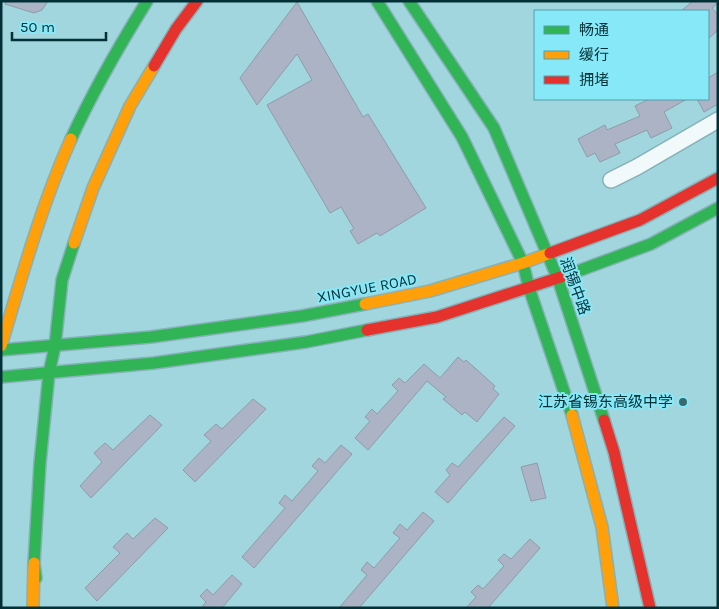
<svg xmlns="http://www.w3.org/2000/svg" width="719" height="609" font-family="Karla,'Noto Sans SC',sans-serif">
<rect width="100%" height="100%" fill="#a1d6de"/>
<g fill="#abb3c5" stroke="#8e9ca9">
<polygon points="6,1 48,1 42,10 34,13 5,4"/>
<polygon points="693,1 718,1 718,3 712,8 718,15 718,30 708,39 708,11 681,11"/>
<polygon points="297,2 363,117 368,114 426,208 380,236 377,233 358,244 350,231 354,229 341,207 330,213 267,105 312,80 297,54 257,105 240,78"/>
<polygon points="718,72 718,104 704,112 697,99 708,99 708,78"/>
<polygon points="649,99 687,99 664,112 672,128 651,138 647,130 615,144 620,153 600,162 595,153 587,157 578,139 605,125 607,130 640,116 635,106"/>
<polygon points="458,357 464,362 466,360 495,386 493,389 499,394 477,422 465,412 462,415 443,399 446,397 427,381 368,450 355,438 370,421 365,417 372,409 377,414 398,391 392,385 399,378 405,383 424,364 440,378"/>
<polygon points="253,399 266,409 195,482 183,470 211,441 204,435 216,424 222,429"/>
<polygon points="150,415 162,425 91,498 80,486 102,462 94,453 105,443 113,450"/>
<polygon points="504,417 515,426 448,503 435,492 450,475 446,470 452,463 458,467"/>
<polygon points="341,445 352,454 254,568 242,557 285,508 279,503 285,495 292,501 318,471 312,466 319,458 325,463"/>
<polygon points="537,463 546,498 531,501 521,467"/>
<polygon points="423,512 434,521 359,608 339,608 367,575 361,570 367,562 374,568 400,538 393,533 400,524 407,530"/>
<polygon points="155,518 168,528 97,601 85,588 120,553 113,547 127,533 133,539"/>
<polygon points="530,539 540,548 488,608 466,608 476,597 471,592 478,585 483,589 504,566 498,560 504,554 511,559"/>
<polygon points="232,575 242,584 222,608 201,608 206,602 200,596 207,589 213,595"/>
</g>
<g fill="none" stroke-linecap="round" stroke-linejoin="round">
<defs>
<polyline id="street" points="611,180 637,167 718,120"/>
<g id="fast">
<polyline points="377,1 462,137 523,263 529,288 572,415"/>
<polyline points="409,1 494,128 558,279 604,420"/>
<path d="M71,139C93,91 119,46 147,1"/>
<polyline points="570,274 651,244 718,208"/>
<polyline points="1,350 151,337 302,316 365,304"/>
<polyline points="1,377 154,363 306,342 367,330"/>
<polyline points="36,578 34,563 40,463 49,373 55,346 62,280 74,243"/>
</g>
<g id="slow">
<polyline points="74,243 93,188 130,106 154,66"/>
<polyline points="365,304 430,291 523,263 550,253"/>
<path d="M1,346C22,276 41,206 71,139"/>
<polyline points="572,415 602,527 613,608"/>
<polyline points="33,608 34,563"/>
</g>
<g id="jam">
<polyline points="154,66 176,29 197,1"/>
<polyline points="550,253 640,220 718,178"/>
<polyline points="367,330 437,317 570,274"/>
<polyline points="604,420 614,452 650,608"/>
</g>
</defs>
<use href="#street" stroke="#86b1b8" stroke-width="18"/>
<use href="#fast" stroke="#86b1b8" stroke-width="14"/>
<use href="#slow" stroke="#86b1b8" stroke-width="14"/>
<use href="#jam" stroke="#86b1b8" stroke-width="14"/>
<use href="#street" stroke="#f1f9fa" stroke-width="15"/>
<use href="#fast" stroke="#30b455" stroke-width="11"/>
<use href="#slow" stroke="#ff9f0a" stroke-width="11"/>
<use href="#jam" stroke="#e5322d" stroke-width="11"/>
</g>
<circle fill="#3a6a71" stroke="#87e8f8" stroke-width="2" cx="683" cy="402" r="5"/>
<g text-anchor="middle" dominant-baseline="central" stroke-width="4" stroke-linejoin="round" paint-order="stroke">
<g font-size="15" fill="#033036" stroke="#87e8f8">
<text transform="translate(575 286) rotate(70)">润锡中路</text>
<text transform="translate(367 288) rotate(-11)">XINGYUE ROAD</text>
</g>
<g font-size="15" fill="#033036" stroke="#87e8f8" text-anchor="end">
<text x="673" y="402">江苏省锡东高级中学</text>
</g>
</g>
<rect width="719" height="609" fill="none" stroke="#033036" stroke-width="5"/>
<rect x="534" y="10" width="175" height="90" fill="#87e8f8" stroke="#529eaa"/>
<rect x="544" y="26" width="25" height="8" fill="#30b455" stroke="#529eaa"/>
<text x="579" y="35" font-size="15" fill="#033036">畅通</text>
<rect x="544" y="51" width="25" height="8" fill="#ff9f0a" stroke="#529eaa"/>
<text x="579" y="60" font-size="15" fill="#033036">缓行</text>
<rect x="544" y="76" width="25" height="8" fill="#e5322d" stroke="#529eaa"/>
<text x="579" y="85" font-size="15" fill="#033036">拥堵</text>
<path d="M12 32v8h94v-8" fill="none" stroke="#033036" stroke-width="2.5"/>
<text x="20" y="32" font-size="15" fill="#033036" stroke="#87e8f8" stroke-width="4" paint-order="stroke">50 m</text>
</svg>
